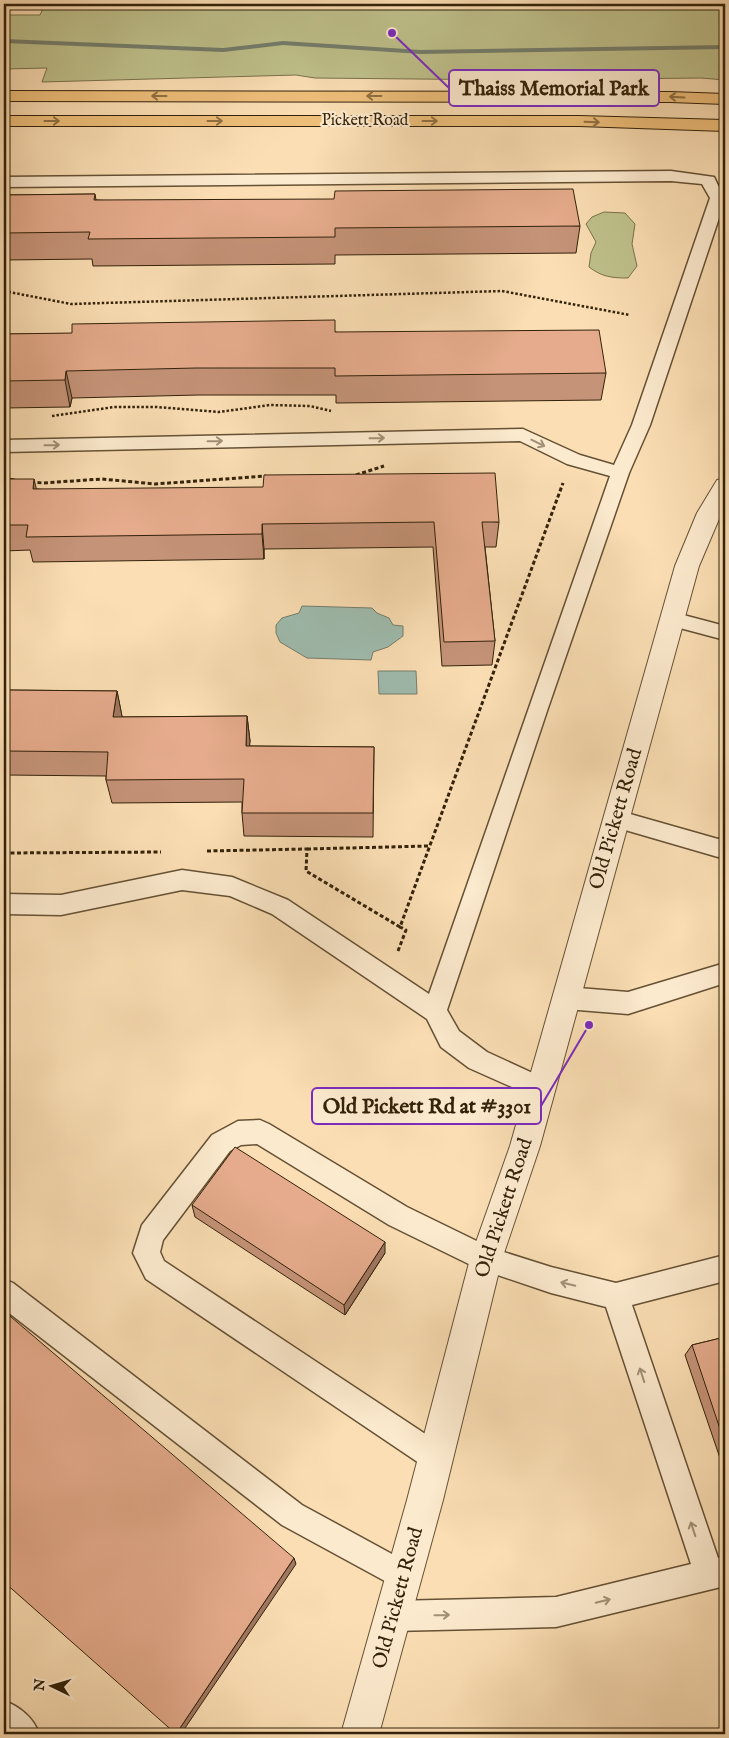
<svg xmlns="http://www.w3.org/2000/svg" width="729" height="1738" font-family="'IM FELL English',serif">
<rect width="100%" height="100%" fill="#fbdeb4"/>
<filter id="stains"><feTurbulence type="fractalNoise" baseFrequency=".004" numOctaves="4"/><feColorMatrix values="0 0 0 0 .2 0 0 0 0 .09 0 0 0 0 .02 0 0 0 .5 -.17"/></filter>
<radialGradient id="worn" r=".72"><stop offset=".6" stop-color="#630" stop-opacity="0"/><stop offset="1" stop-color="#630" stop-opacity=".3"/></radialGradient>
<g fill="#bfc18c" stroke="#79724b">
<polygon points="45,4 725,4 725,80 701,78 518,80 315,78 296,75 42,82 47,68 4,69 4,15 40,15"/>
<path d="M604,212L625,213L635,224L632,244L637,266L628,278C612,278 602,277 589,267L591,253L596,242L586,224L592,217Z"/>
</g>
<g fill="#9fbcaf" stroke="#747e6d">
<polygon points="302,606 372,608 377,613 389,618 393,625 403,626 403,636 388,647 373,652 371,660 307,658 280,642 276,633 276,625 282,618 299,613"/>
<polygon points="378,671 416,671 417,694 379,694"/>
</g>
<g fill="none" stroke-linecap="round" stroke-linejoin="round">
<polygon fill="#747e6d" fill-rule="evenodd" points="4,39 223,48 283,41 421,50 725,45 725,49 421,54 283,45 223,52 4,43"/>
<defs>
<g id="service">
<polygon points="671,171 714,177 725,200 650,425 629,473 548,708 447,1010 459,1031 487,1052 550,1081 553,1089 550,1097 541,1100 469,1068 441,1047 427,1019 272,914 230,896 182,890 61,915 4,914 4,894 61,895 182,870 232,877 288,900 429,994 610,476 567,464 520,441 4,452 4,440 523,429 580,455 614,465 632,425 710,198 702,184 671,181 4,187 4,177"/>
<polygon points="672,612 725,626 725,640 665,624 662,619 665,614"/>
<polygon points="616,810 718,839 725,837 725,855 718,857 608,825 605,819 608,813"/>
<polygon points="725,963 725,983 628,1014 566,1009 558,1005 554,998 558,991 566,987 628,992"/>
<polygon points="260,1120 269,1124 407,1207 491,1248 551,1267 616,1283 725,1255 725,1281 632,1305 718,1558 725,1556 725,1586 556,1627 393,1631 382,1627 378,1616 382,1605 393,1601 556,1597 691,1564 606,1307 551,1293 477,1268 389,1225 257,1144 241,1145 230,1151 163,1240 160,1252 164,1261 445,1447 449,1457 445,1467 435,1471 425,1467 146,1279 133,1253 142,1225 212,1135 238,1121"/>
<polygon points="4,1279 13,1283 302,1505 414,1566 419,1576 414,1586 404,1591 394,1586 282,1525 4,1309"/>
<path d="M4,1701C19,1706 34,1718 39,1734H4Z"/>
</g>
<polygon id="tertiary" points="725,478 725,505 699,566 540,1146 502,1259 443,1500 379,1734 341,1734 407,1500 470,1259 510,1146 675,566 697,513 717,480"/>
<g id="primary">
<polygon points="4,91 670,92 725,94 725,104 670,102 4,101"/>
<polygon points="4,116 579,116 725,120 725,131 579,126 4,126"/>
</g>
</defs>
<use href="#service" stroke="#655134" stroke-width="3"/>
<use href="#tertiary" stroke="#655134" stroke-width="2"/>
<use href="#primary" stroke="#33220a" stroke-width="2"/>
<g stroke="#33220a" stroke-width="2.5" stroke-dasharray="2.5 2" stroke-linecap="butt">
<polyline points="4,291 71,304 502,291 630,315"/>
<polyline points="52,416 114,407 157,407 219,412 270,405 310,406 331,411"/>
</g>
<g stroke="#33220a" stroke-width="3" stroke-dasharray="4 2.5" stroke-linecap="butt">
<polyline points="356,475 384,466"/>
<polyline points="4,478 15,480"/>
<polyline points="31,482 43,483 102,479 155,484 266,476"/>
<polyline points="307,849 429,846"/>
<polyline points="207,851 307,849 306,871 400,927 563,483"/>
<polyline points="4,853 161,852"/>
<polyline points="398,951 406,930 400,927"/>
</g>
<use href="#service" fill="#fceace" fill-rule="evenodd"/>
<use href="#tertiary" fill="#fceace" fill-rule="evenodd"/>
<use href="#primary" fill="#eebf7a" fill-rule="evenodd"/>
</g>
<g fill="#c59378" stroke="#33220a">
<polygon points="95,194 96,200 580,226 576,253 335,255 335,264 93,266 92,259 4,260 4,195"/>
<polygon points="335,332 606,373 601,400 336,403 336,395 199,395 72,398 70,407 4,408 4,334"/>
<polygon points="4,479 37,489 499,522 496,547 485,547 495,641 492,665 442,666 433,547 264,549 264,559 33,562 30,550 4,551"/>
<polygon points="4,690 117,691 122,717 247,716 250,741 249,746 374,747 373,837 244,836 242,813 242,802 112,803 106,780 106,776 4,775"/>
<polygon points="192,1205 385,1253 345,1315 195,1217"/>
<polygon points="725,1337 725,1463 722,1464 685,1355 692,1345"/>
</g>
<g fill="#a07862" stroke="#33220a">
<polygon points="66,371 72,398 70,407 65,380"/>
<polygon points="34,479 40,504 33,489"/>
<polygon points="262,524 264,549 264,559 262,534"/>
<polygon points="117,691 122,716 119,742 113,717"/>
<polygon points="247,716 250,741 248,770 246,746"/>
<polygon points="385,1242 385,1253 345,1315 344,1305"/>
<polygon points="294,1558 296,1564 181,1734 176,1734"/>
</g>
<g fill="#e5ab8c" stroke="#33220a">
<polygon points="573,189 580,226 335,228 335,237 88,239 90,232 4,233 4,195 95,194 94,200 334,199 335,191"/>
<polygon points="335,320 335,332 599,330 606,373 335,376 335,368 196,368 66,371 65,380 4,381 4,334 72,333 72,324"/>
<polygon points="495,473 499,522 482,522 495,641 444,642 434,522 262,524 262,534 26,537 28,525 4,525 4,479 34,479 33,489 263,487 264,475"/>
<polygon points="4,690 117,691 113,717 247,716 246,746 374,747 373,813 242,813 244,779 106,780 108,752 4,751"/>
<polygon points="235,1147 385,1242 344,1305 192,1205"/>
<polygon points="4,1311 294,1558 176,1734 4,1582"/>
<polygon points="725,1337 725,1444 692,1345"/>
</g>
<defs><path id="oneway-shaft" d="M-6 0H5M1.5-3L5.5 0L1.5 3" fill="none" stroke-width="1.6" stroke-linecap="round" stroke-linejoin="round" transform="scale(1.25)"/></defs>
<g stroke="#907042">
<use href="#oneway-shaft" transform="translate(159 96) rotate(-180)"/>
<use href="#oneway-shaft" transform="translate(374 96) rotate(-180)"/>
<use href="#oneway-shaft" transform="translate(677 97) rotate(-177)"/>
<use href="#oneway-shaft" transform="translate(52 121)"/>
<use href="#oneway-shaft" transform="translate(215 121)"/>
<use href="#oneway-shaft" transform="translate(430 121)"/>
<use href="#oneway-shaft" transform="translate(592 122) rotate(2)"/>
</g>
<g stroke="#a29076">
<use href="#oneway-shaft" transform="translate(377 438) rotate(-1)"/>
<use href="#oneway-shaft" transform="translate(215 441) rotate(-1)"/>
<use href="#oneway-shaft" transform="translate(538 443) rotate(26)"/>
<use href="#oneway-shaft" transform="translate(52 445) rotate(-1)"/>
<use href="#oneway-shaft" transform="translate(568 1284) rotate(-166)"/>
<use href="#oneway-shaft" transform="translate(642 1375) rotate(-108)"/>
<use href="#oneway-shaft" transform="translate(693 1529) rotate(-108)"/>
<use href="#oneway-shaft" transform="translate(603 1601) rotate(-13)"/>
<use href="#oneway-shaft" transform="translate(442 1615) rotate(-1)"/>
</g>
<g text-anchor="middle" dominant-baseline="central" stroke-width="4.5" stroke-linejoin="round" paint-order="stroke">
<g font-size="16" fill="#33220a" stroke="#fceace">
<text x="365" y="121">Pickett Road</text>
</g>
<g font-size="20" fill="#33220a" stroke="#fceace">
<text transform="translate(616 819) rotate(-74)">Old Pickett Road</text>
<text transform="translate(504 1208) rotate(-72)">Old Pickett Road</text>
<text transform="translate(398 1598) rotate(-75)">Old Pickett Road</text>
</g>
</g>
<path fill="none" stroke="#7b2cbf" stroke-width="2" d="M392 33L449 88M589 1025L541 1106"/>
<g fill="#7b2cbf" stroke="#fceace" stroke-width="2">
<circle cx="392" cy="33" r="5"/>
<circle cx="589" cy="1025" r="5"/>
</g>
<g fill="#fceace" stroke="#7b2cbf" stroke-width="2">
<rect x="449" y="70" width="210" height="36" rx="5"/>
<rect x="312" y="1088" width="229" height="36" rx="5"/>
</g>
<g font-size="21" text-anchor="middle" font-weight="bold" fill="#33220a">
<text x="554" y="95">Thaiss Memorial Park</text>
<text x="427" y="1113">Old Pickett Rd at #3301</text>
</g>
<rect width="729" height="1738" fill="none" stroke="#fbdeb4" stroke-width="20"/>
<rect x="5" y="5" width="719" height="1728" fill="none" stroke="#33220a" stroke-width="2.5"/>
<rect x="10" y="10" width="709" height="1718" fill="none" stroke="#33220a"/>
<g transform="translate(52 1686) rotate(275)" stroke="#fceace" stroke-width="4" paint-order="stroke">
<path d="M0-4L9 19L0 12L-9 19Z" fill="#33220a"/>
<text y="-8" font-size="14" font-weight="bold" text-anchor="middle" fill="#33220a">N</text>
</g>
<rect width="100%" height="100%" filter="url(#stains)"/>
<rect width="100%" height="100%" fill="url(#worn)"/>
</svg>
